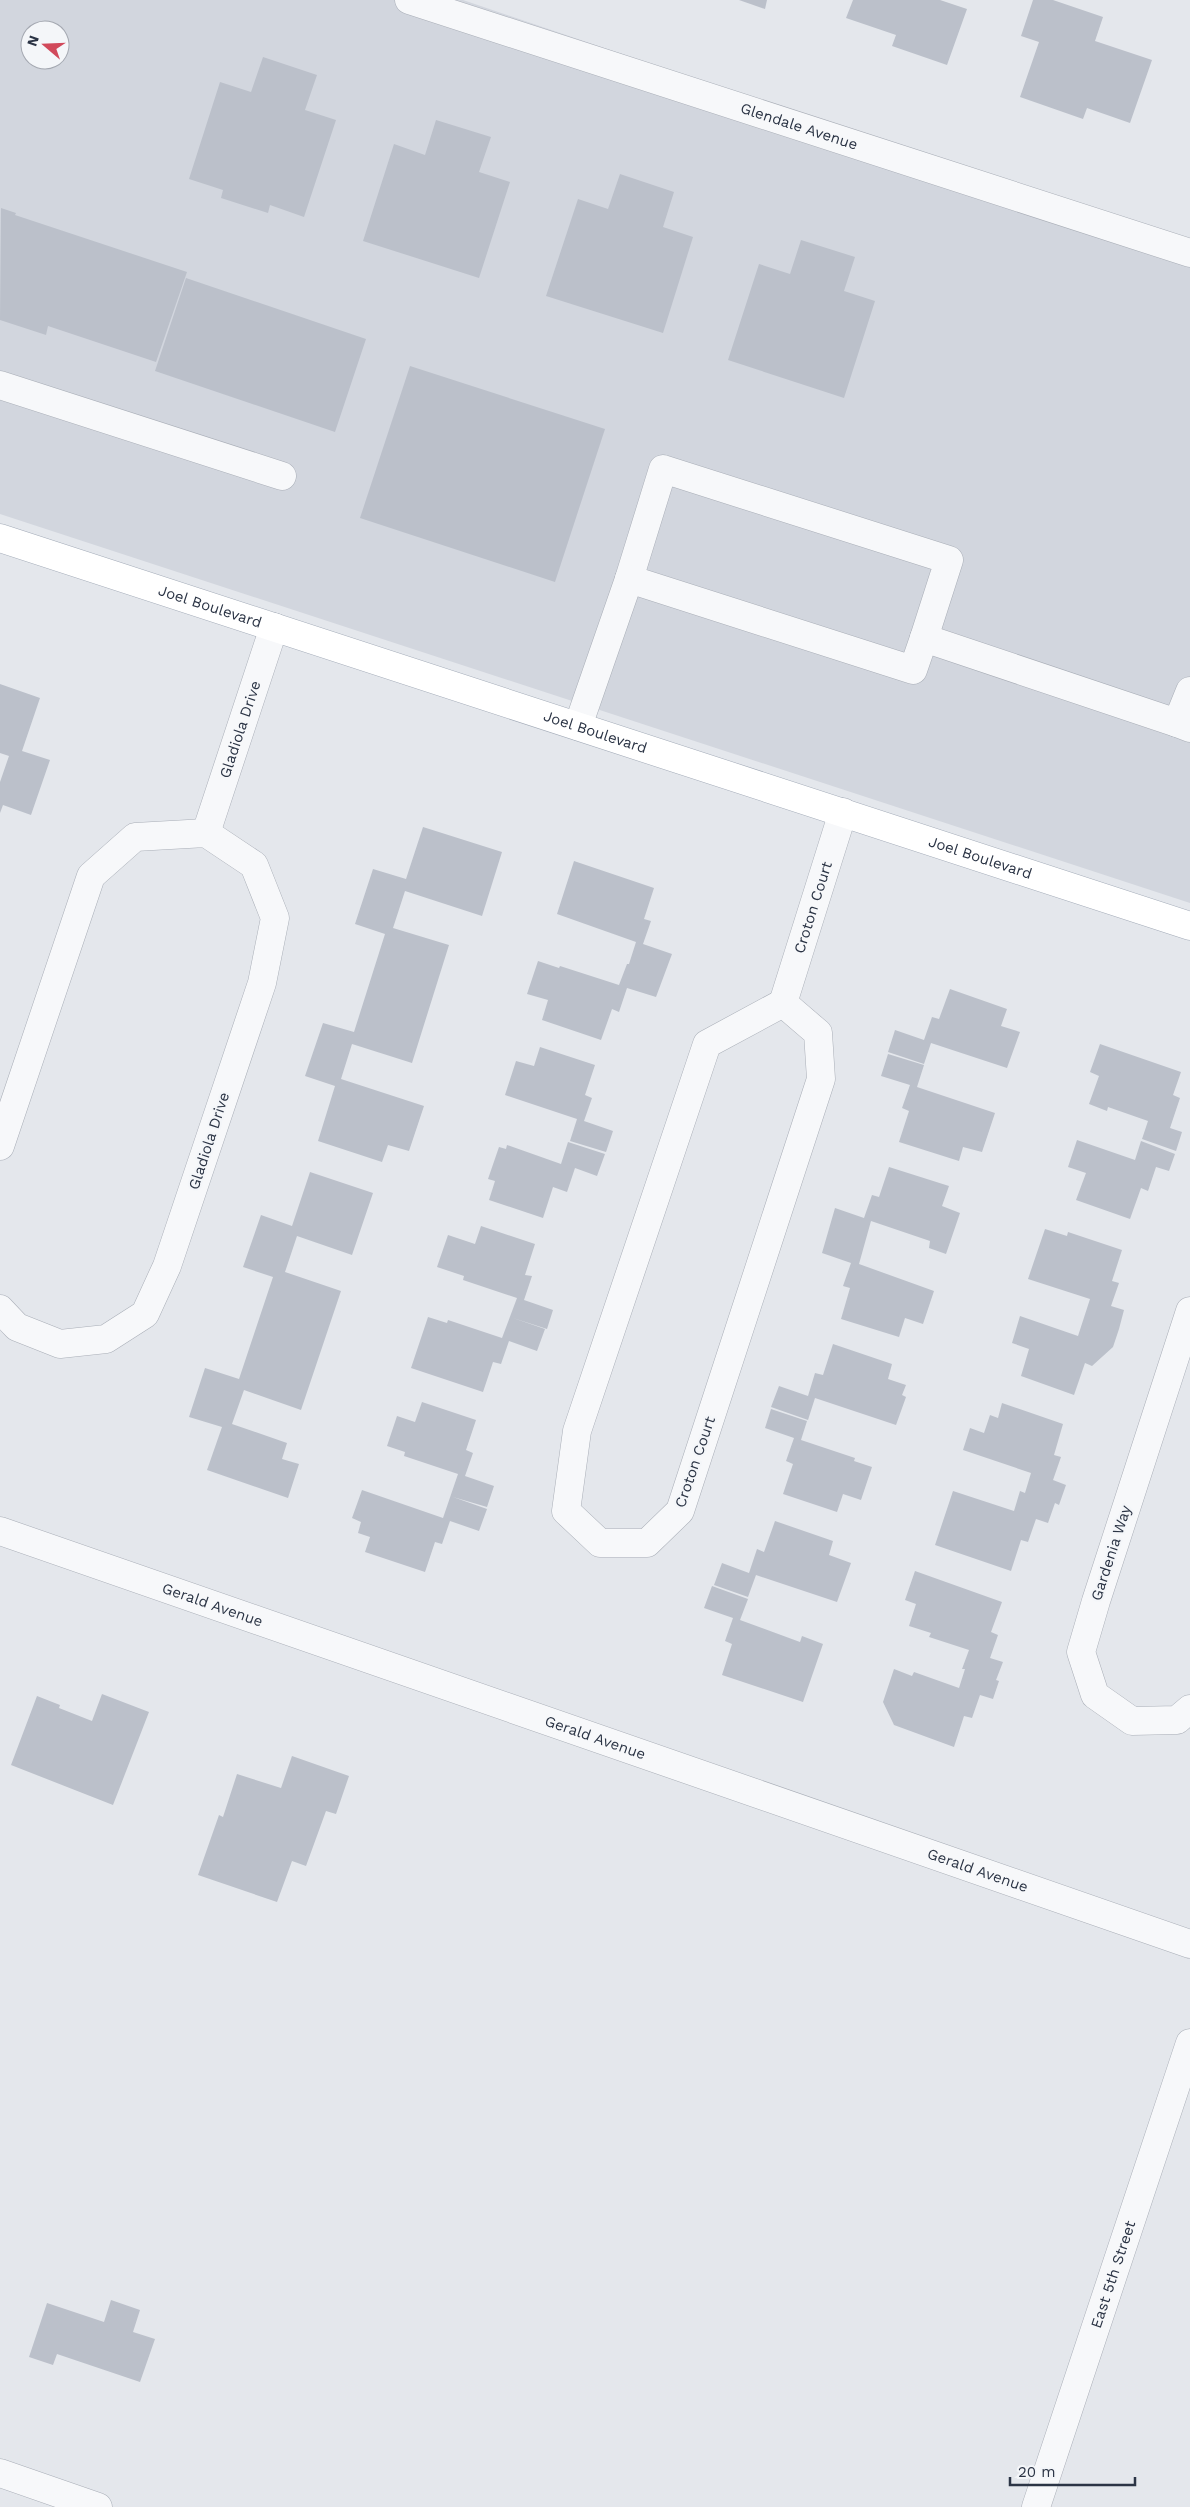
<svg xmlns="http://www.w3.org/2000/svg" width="1190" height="2507" font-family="'Work Sans',sans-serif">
<rect width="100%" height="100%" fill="#e4e7ec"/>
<path fill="#d2d6de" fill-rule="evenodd" d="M0,0H463L1190,247V903L0,514ZM30,30H60V60H30Z"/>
<g fill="#bbc0ca">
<polygon points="739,0 767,0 765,9"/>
<polygon points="853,0 940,0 967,9 947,65 892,46 896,35 846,18"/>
<polygon points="1033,0 1053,0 1103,17 1095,41 1152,60 1130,123 1087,108 1083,119 1020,97 1039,42 1021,36"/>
<polygon points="263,57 317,75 305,110 336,120 304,217 270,205 268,213 221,198 223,190 189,179 220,82 251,92"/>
<polygon points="436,120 491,137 479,172 510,182 479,278 363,241 394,144 425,155"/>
<polygon points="620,174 674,192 663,227 693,237 663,333 546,296 578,199 608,209"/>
<polygon points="1,208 16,213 15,215 187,272 156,362 48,326 46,335 0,320"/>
<polygon points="801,240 855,257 844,291 875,301 844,398 728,360 759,264 790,274"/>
<polygon points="186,278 366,339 335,432 155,371"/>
<polygon points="410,366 605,429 555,582 360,518"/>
<polygon points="0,684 40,698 22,751 50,760 31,815 3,805 0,813 0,782 9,756 0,753"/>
<polygon points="423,827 502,852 482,916 405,891 393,928 449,945 412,1063 352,1044 341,1079 424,1106 409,1151 388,1145 382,1162 318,1141 335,1086 305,1076 323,1023 354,1032 385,934 355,924 373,869 406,879"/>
<polygon points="574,861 654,888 644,919 651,921 643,944 672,954 656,997 627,988 619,1012 612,1009 601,1040 542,1020 548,1000 527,994 538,961 559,968 560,966 619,985 627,964 629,964 636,942 557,914"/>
<polygon points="950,989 1007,1009 1001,1026 1020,1032 1007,1068 931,1043 924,1064 888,1052 895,1030 924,1040 932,1017 939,1019"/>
<polygon points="1100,1044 1181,1072 1173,1095 1180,1098 1170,1128 1182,1132 1176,1151 1142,1139 1148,1121 1108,1107 1107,1111 1089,1104 1099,1076 1090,1072"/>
<polygon points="540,1047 595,1065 585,1095 592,1098 584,1121 613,1131 606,1152 570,1141 577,1119 505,1095 516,1061 534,1066"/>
<polygon points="888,1054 924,1065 917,1087 995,1113 982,1152 963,1147 959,1161 899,1142 909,1111 902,1108 910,1085 881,1076"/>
<polygon points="1077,1140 1135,1160 1141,1141 1175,1154 1169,1171 1156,1167 1148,1191 1141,1188 1130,1219 1076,1200 1086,1173 1068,1167"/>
<polygon points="568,1142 605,1154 597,1176 575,1168 567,1192 553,1187 543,1218 489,1200 495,1181 488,1179 499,1147 506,1149 507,1145 561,1164"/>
<polygon points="889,1167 949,1186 942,1206 960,1213 946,1254 929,1248 930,1241 871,1221 859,1264 934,1291 923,1324 905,1318 899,1337 841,1319 850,1288 843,1286 851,1263 822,1253 835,1208 864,1218 872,1195 879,1197"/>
<polygon points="310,1172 373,1193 352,1255 297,1236 285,1272 341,1291 301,1410 244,1390 232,1424 287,1443 282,1459 299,1464 288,1498 207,1470 222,1427 189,1417 205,1368 239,1379 273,1277 243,1267 261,1215 292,1226"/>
<polygon points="481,1226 535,1244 525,1275 532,1276 524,1300 553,1310 547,1329 513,1318 545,1329 537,1351 509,1341 501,1364 493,1362 483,1392 411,1368 428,1317 447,1323 448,1320 502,1338 517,1298 463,1280 464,1276 437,1267 448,1235 475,1244"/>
<polygon points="1045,1229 1067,1236 1068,1232 1122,1250 1112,1281 1119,1283 1111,1306 1124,1310 1119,1329 1113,1347 1092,1366 1085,1363 1074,1395 1021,1376 1029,1349 1012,1343 1020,1316 1078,1336 1090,1299 1028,1279"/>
<polygon points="833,1344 892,1364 888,1379 906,1385 902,1395 906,1397 896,1425 815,1398 808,1420 771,1407 779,1386 808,1396 815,1373 823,1375"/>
<polygon points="422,1402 476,1420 466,1450 473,1453 465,1476 494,1486 487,1507 453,1497 487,1509 479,1531 450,1521 442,1544 435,1542 425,1572 365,1552 370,1537 358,1533 361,1522 352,1518 362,1490 443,1518 458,1474 404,1456 405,1452 387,1446 397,1416 415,1422"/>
<polygon points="1002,1403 1063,1424 1054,1455 1061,1457 1053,1480 1066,1485 1059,1505 1055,1503 1048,1523 1036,1519 1028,1542 1021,1540 1011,1571 935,1545 953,1491 1014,1511 1020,1491 1025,1493 1031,1473 963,1450 970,1428 984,1433 990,1415 998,1418"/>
<polygon points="771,1409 807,1421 801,1440 855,1458 854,1461 872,1467 861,1500 843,1494 837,1512 783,1494 793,1464 786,1461 794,1438 765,1428"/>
<polygon points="775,1521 833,1541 829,1555 851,1563 837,1602 756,1575 748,1597 714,1585 722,1563 749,1573 757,1549 764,1552"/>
<polygon points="915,1571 1002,1602 991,1632 998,1635 990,1658 1003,1662 996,1680 999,1681 993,1699 980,1695 972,1718 964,1716 954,1747 894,1725 883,1702 894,1669 912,1676 914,1672 959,1688 965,1669 962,1669 969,1650 929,1637 931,1633 909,1626 916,1604 905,1600"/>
<polygon points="712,1586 748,1599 740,1620 800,1642 802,1636 823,1644 803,1702 722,1675 732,1644 725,1641 733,1618 704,1608"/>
<polygon points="102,1694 149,1712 113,1805 11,1765 37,1696 60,1705 59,1708 92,1721"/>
<polygon points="292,1756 349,1776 336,1814 326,1811 306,1866 292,1861 277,1902 198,1875 219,1815 223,1817 237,1774 281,1788"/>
<polygon points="111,2300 140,2310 133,2332 155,2339 140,2382 57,2354 53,2365 29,2357 47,2303 104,2322"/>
</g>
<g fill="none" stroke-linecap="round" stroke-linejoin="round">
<defs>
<g id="minor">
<path id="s1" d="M409,0L1190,253"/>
<polyline points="0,385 282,476"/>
<polyline points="629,579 663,469 949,560 924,638"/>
<polyline points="1190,691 1177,723 1190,728"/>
<polyline points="578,726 629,579 913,670 924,638 1177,723"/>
<path id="s2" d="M206,833L274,627"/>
<polygon points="783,1003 818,1033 821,1079 680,1511 647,1543 600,1543 566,1511 577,1431 707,1044"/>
<path id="s3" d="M783,1003L843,812"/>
<polyline points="0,1146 91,876 135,837 206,833 254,865 275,918 262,983 167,1266 145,1314 106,1339 60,1344 17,1327 0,1309"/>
<polyline points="1190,1311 1096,1601 1081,1652 1095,1695 1132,1721 1177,1720 1190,1709"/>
<path id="s4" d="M0,1531L1190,1944"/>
<polyline points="0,2473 98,2507"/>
<path id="s5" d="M1036,2507L1190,2043"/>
</g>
<g id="major">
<path id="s6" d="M0,538L1190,926"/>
</g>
</defs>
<use href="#minor" stroke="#a9aeb7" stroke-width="29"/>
<use href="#major" stroke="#a3abb8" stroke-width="29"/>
<use href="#minor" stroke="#f7f8fa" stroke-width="28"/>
<use href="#major" stroke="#fff" stroke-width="28"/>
</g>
<g text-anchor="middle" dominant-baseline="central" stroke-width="4.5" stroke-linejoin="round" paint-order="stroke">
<g font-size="15" fill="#2b3445" stroke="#f4f6f9">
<text stroke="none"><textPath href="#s1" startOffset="410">Glendale Avenue</textPath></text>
<text stroke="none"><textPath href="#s6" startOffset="221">Joel Boulevard</textPath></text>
<text stroke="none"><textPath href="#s2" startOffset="109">Gladiola Drive</textPath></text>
<text stroke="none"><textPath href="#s6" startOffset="626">Joel Boulevard</textPath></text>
<text stroke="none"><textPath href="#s6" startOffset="1031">Joel Boulevard</textPath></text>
<text stroke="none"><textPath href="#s3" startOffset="100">Croton Court</textPath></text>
<text transform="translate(209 1141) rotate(-72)">Gladiola Drive</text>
<text transform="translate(695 1462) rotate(-71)">Croton Court</text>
<text transform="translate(1111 1553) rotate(-72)">Gardenia Way</text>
<text stroke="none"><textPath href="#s4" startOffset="225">Gerald Avenue</textPath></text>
<text stroke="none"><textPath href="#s4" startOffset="630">Gerald Avenue</textPath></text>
<text stroke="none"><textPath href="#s4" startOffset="1035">Gerald Avenue</textPath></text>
<text stroke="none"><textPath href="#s5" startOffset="245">East 5th Street</textPath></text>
</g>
</g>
<g transform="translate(45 45) rotate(289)"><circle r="24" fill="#f4f6f9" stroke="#a4a8b1"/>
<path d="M0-4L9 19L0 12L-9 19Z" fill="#d1495b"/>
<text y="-8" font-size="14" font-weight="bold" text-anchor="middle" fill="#2b3445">N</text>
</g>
<path d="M1010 2477v8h125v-8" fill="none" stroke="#2b3445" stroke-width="2.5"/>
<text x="1018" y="2477" font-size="15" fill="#2b3445" stroke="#f4f6f9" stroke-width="4" paint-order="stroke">20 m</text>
</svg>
